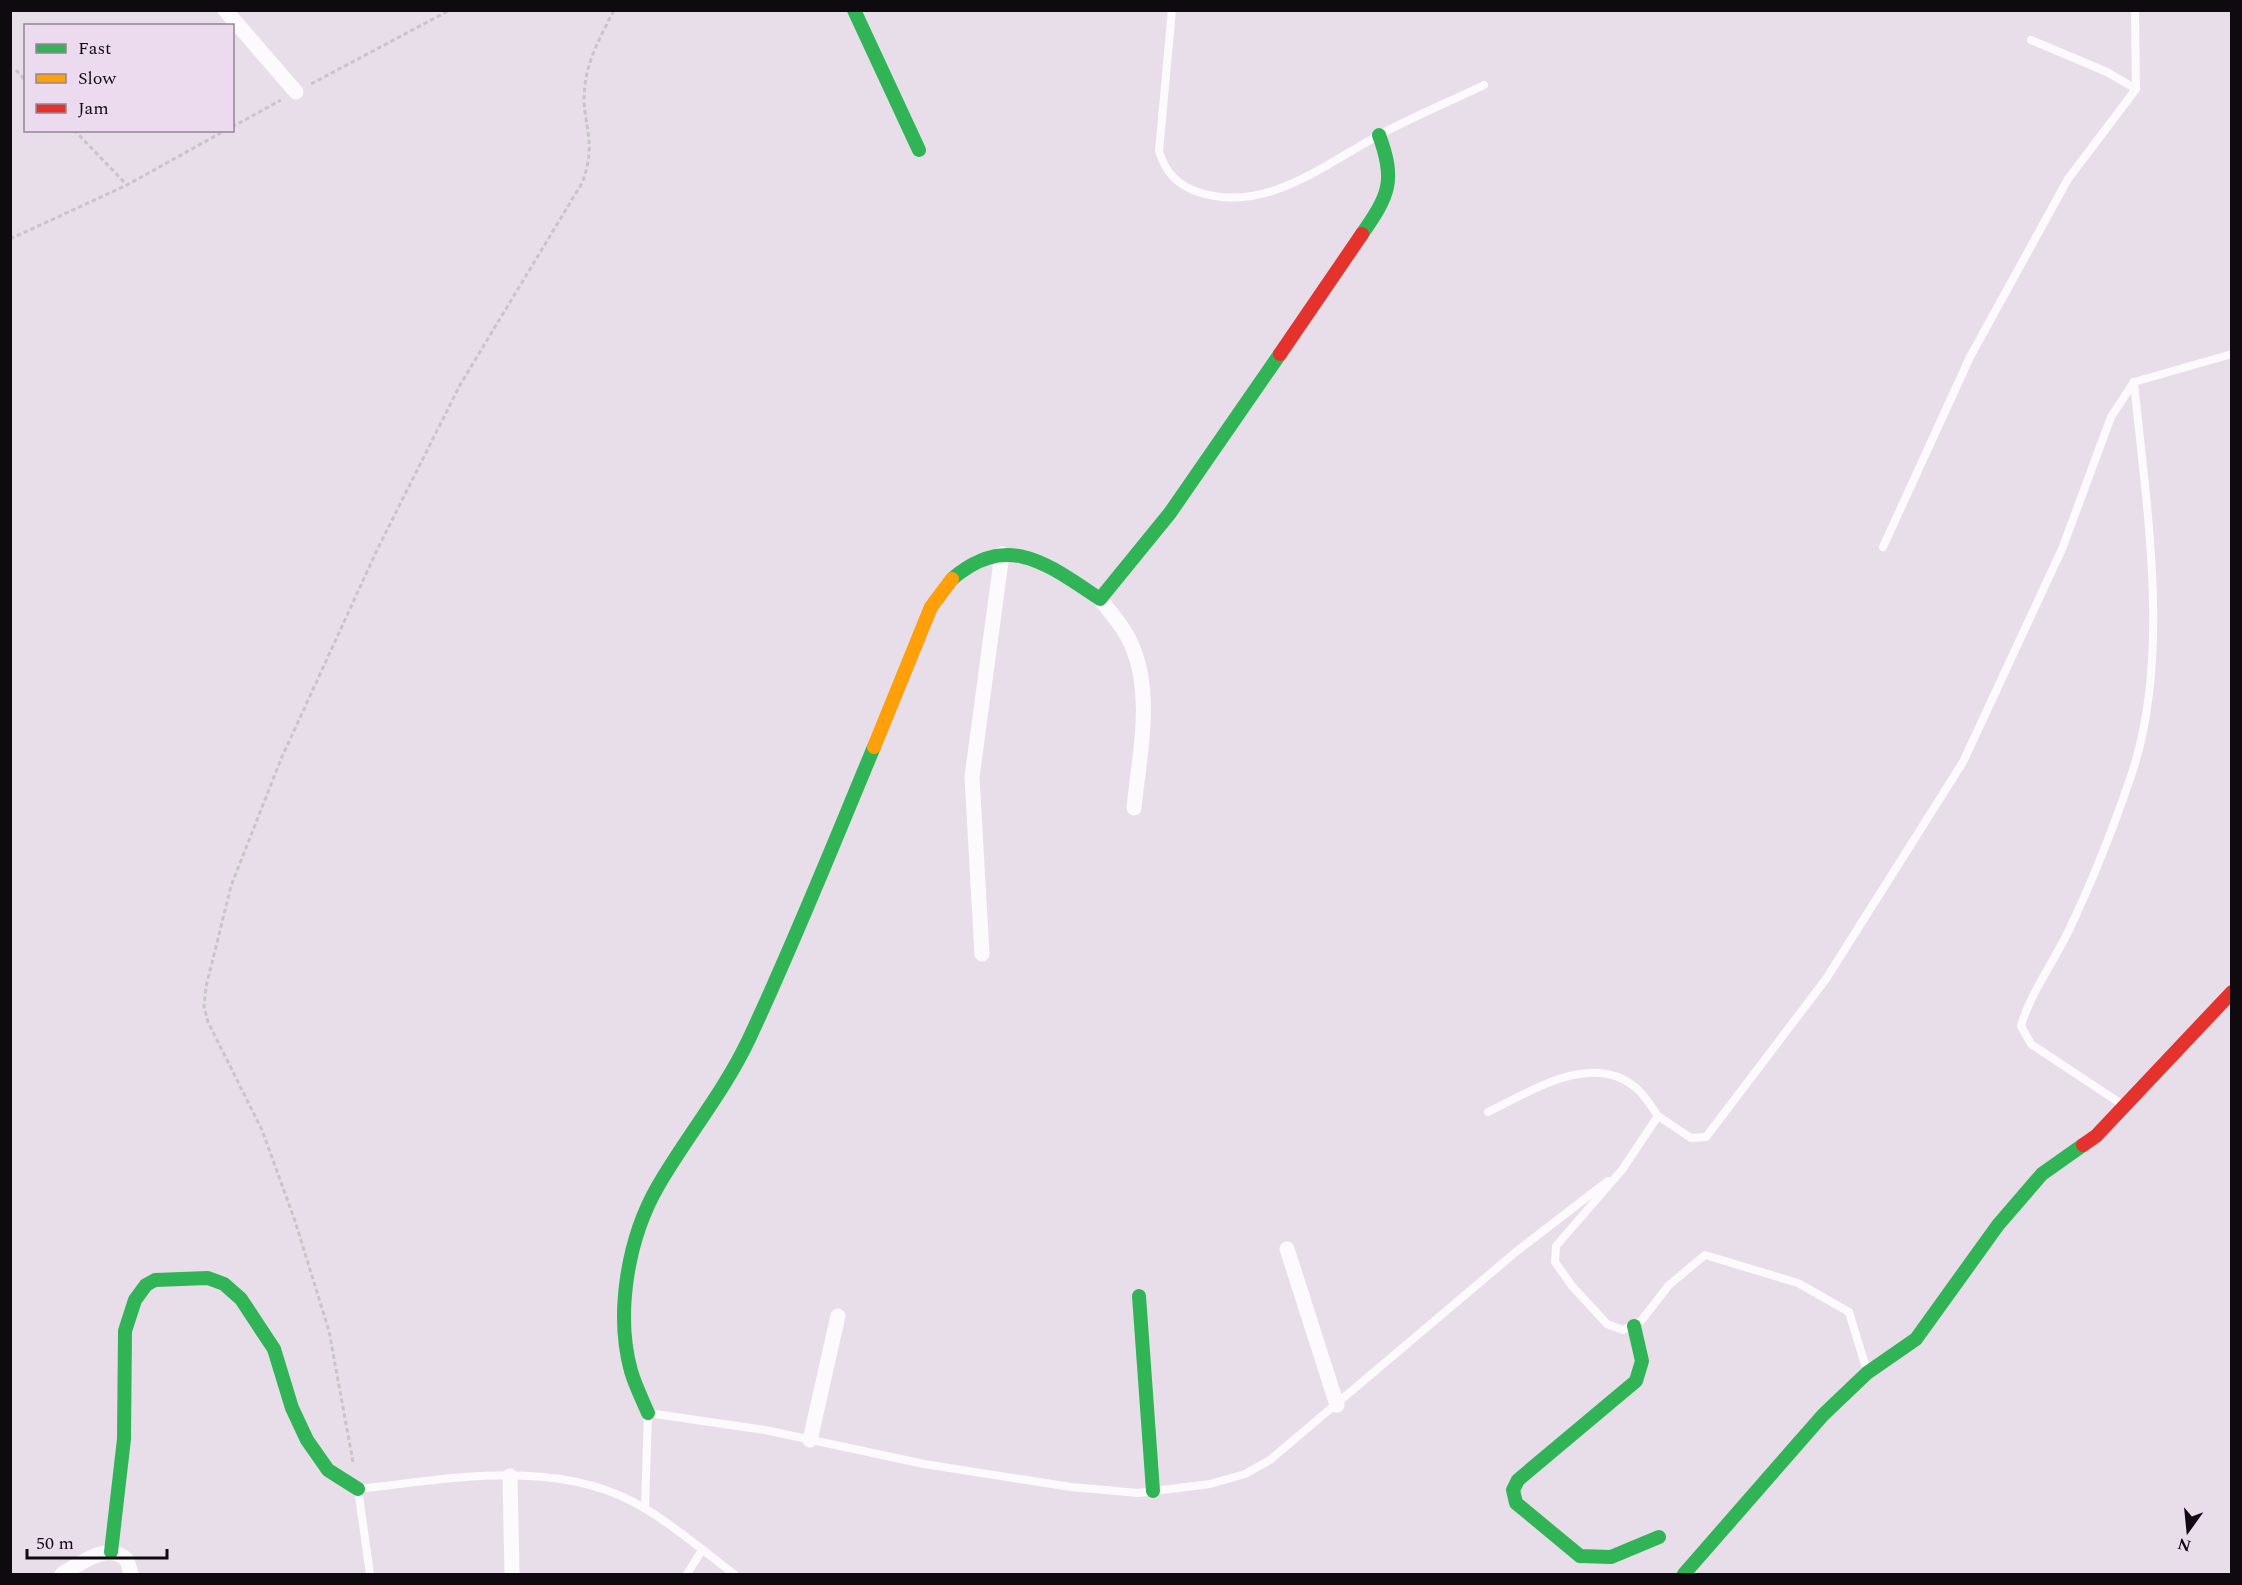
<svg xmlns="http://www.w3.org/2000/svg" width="2242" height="1585" font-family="Spectral,serif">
<rect width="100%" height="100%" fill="#e8deea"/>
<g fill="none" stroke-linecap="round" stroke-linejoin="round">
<g stroke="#c8c5c8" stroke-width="3" stroke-dasharray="4.5 3" stroke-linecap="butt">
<polyline points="16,70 26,81"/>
<polyline points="311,84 450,10"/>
<polyline points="232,127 281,100"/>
<polyline points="74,130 127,185"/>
<polyline points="10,239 127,185 226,130"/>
<path d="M353,1462L329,1331L295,1221L262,1130L208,1022L204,1007L206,987L231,886L281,759L377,550L460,385L582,183C599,139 580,123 585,85C588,58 602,34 614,10"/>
</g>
<g stroke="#fcfafc" stroke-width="8">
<path d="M1172,10L1159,151C1165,172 1177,185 1198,192C1267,215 1327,162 1385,132C1417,115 1451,101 1484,85"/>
<polyline points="2135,10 2136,89"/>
<polyline points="1883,547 1970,357 2068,179 2136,89 2107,72 2031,40"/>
<path d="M2123,1105L2031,1044L2021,1026C2030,994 2053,963 2068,932C2092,882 2113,829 2131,776C2172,657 2146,506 2134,382"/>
<path d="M1488,1112C1530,1092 1591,1051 1635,1087C1645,1095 1651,1106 1658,1116"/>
<polyline points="1867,1371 1849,1312 1798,1283 1705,1255 1669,1285 1641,1321 1623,1330 1607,1324 1572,1286 1555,1262 1556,1246 1622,1170 1658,1116 1691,1138 1706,1137 1826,979 1963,762 2062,549 2111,417 2134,382 2232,354"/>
<polyline points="645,1508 648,1413 765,1430 924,1464 1071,1487 1138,1493 1210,1484 1245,1474 1270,1460 1517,1251 1608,1181"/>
<path d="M370,1574L358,1489C451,1479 561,1456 646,1509C677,1528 705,1552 734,1574"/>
<polyline points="687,1574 702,1550"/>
</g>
<g stroke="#fcfafc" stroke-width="15">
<polyline points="225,10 296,92"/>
<path d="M1100,599C1112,614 1126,630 1133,648C1153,698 1139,757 1134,808"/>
<polyline points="982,954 972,777 1002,554"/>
<polyline points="1287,1249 1337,1405"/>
<polyline points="810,1440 838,1316"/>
<polyline points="510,1476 512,1574"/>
<path d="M62,1574C80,1564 108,1541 127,1560L131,1574"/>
</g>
<g stroke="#30b455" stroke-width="14">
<polyline points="854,10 919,150"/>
<path d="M1362,234C1389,195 1396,181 1379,135"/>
<path d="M952,579C1008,531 1047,564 1100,599L1170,513L1280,354"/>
<polyline points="1139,1296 1153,1491"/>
<polyline points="1634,1326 1642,1361 1636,1381 1518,1480 1513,1490 1516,1503 1580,1556 1611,1557 1659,1537"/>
<path d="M648,1413C642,1399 635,1385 631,1371C615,1313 628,1238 658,1186C687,1136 724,1092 749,1039C794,943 833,845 874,747"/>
<polyline points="111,1552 124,1439 125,1331 135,1300 146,1285 155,1280 208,1278 224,1284 241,1299 274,1349 292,1408 307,1440 328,1470 358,1489"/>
<polyline points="1684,1574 1823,1415 1867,1373 1916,1339 1998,1225 2042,1174 2083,1145"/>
</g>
<polyline stroke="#ff9f0a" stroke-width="14" points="874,747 931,607 952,579"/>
<g stroke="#e5322d" stroke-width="14">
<polyline points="1280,354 1362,234"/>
<polyline points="2083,1145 2096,1136 2232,992"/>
</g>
</g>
<rect width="2242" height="1585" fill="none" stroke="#0f0a10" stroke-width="24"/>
<rect x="24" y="24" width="210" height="108" fill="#ecdaee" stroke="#948795" stroke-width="1.5"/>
<rect x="36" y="44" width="30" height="9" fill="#30b455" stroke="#948795" stroke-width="1.5"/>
<text x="78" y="54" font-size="18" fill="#0f0a10">Fast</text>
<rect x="36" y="74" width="30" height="9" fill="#ff9f0a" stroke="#948795" stroke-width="1.5"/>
<text x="78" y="84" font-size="18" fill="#0f0a10">Slow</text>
<rect x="36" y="104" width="30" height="9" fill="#e5322d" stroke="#948795" stroke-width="1.5"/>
<text x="78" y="114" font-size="18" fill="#0f0a10">Jam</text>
<g transform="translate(2188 1531) rotate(195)" stroke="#ecdaee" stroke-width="4.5" paint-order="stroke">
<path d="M0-4.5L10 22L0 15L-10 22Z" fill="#0f0a10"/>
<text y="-9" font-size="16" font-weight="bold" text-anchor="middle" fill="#0f0a10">N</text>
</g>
<path d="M27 1549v9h140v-9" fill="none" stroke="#0f0a10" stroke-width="3"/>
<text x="36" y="1549" font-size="18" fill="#0f0a10" stroke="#ecdaee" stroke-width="4.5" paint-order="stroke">50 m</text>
</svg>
